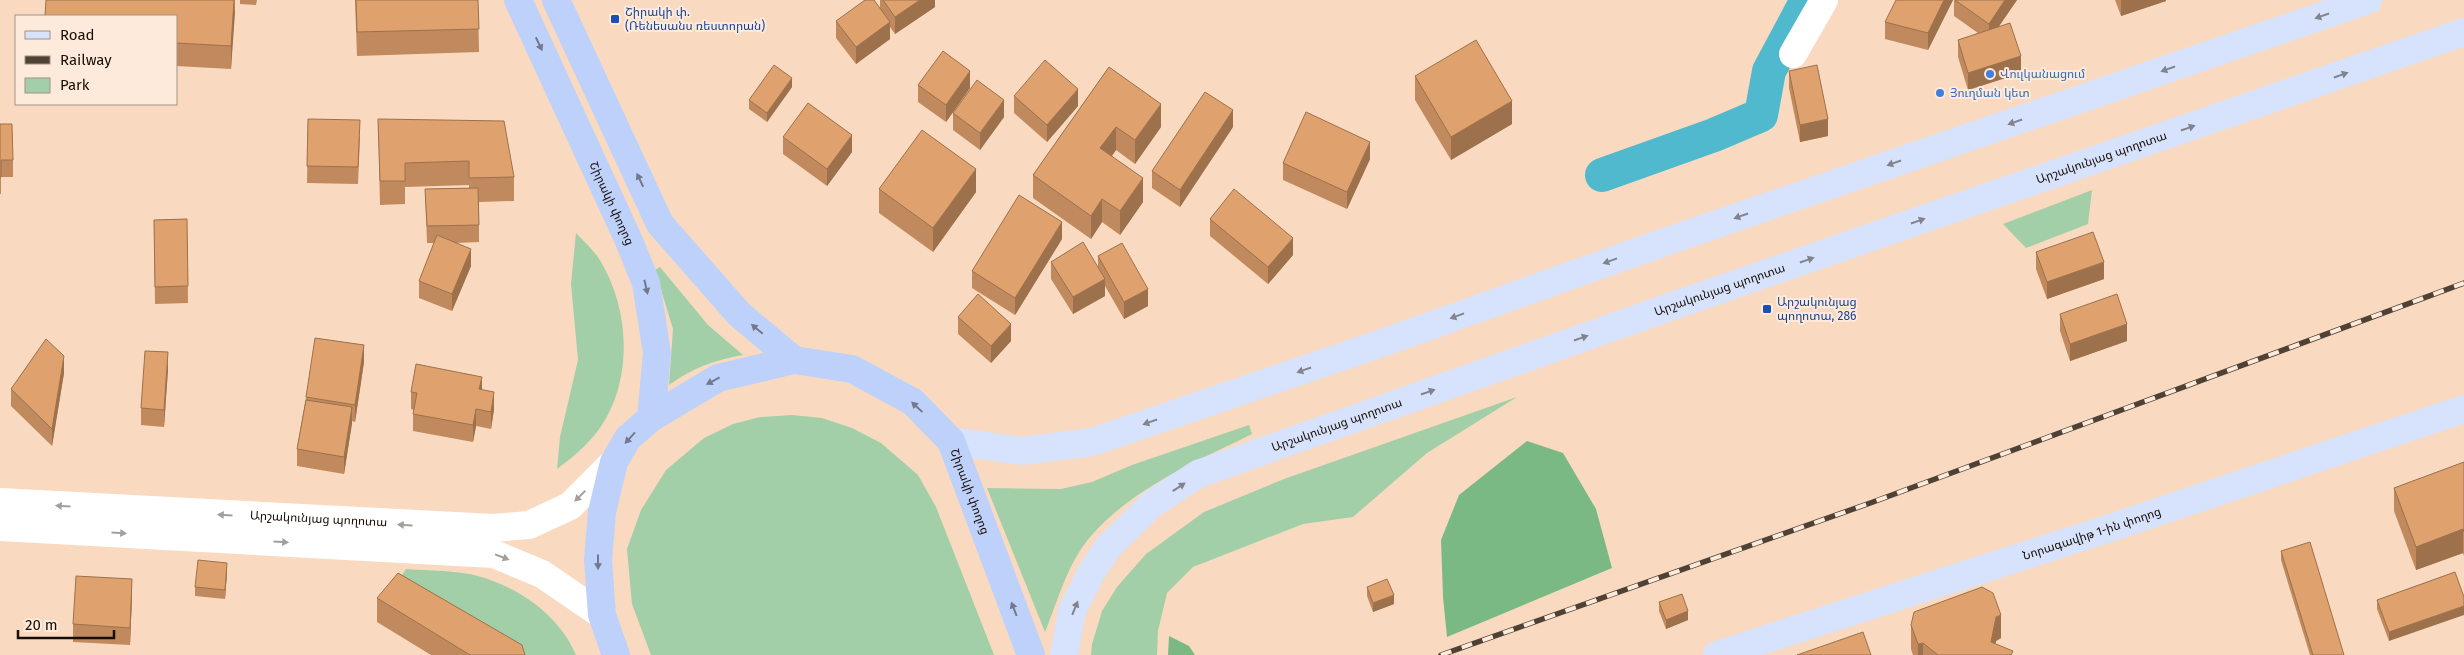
<svg xmlns="http://www.w3.org/2000/svg" width="2464" height="655" font-family="'Fira Sans','Noto Sans Armenian',sans-serif">
<rect width="100%" height="100%" fill="#f9dac0"/>
<g fill="#a2cfa8">
<polygon points="2092,190 2088,224 2026,248 2003,224"/>
<path d="M576,233C584,242 595,251 601,262C631,312 633,385 597,432C585,447 572,458 557,469L560,437L578,360L571,284Z"/>
<path d="M660,267L708,325L743,355C714,360 693,368 669,385L673,329L655,270Z"/>
<polygon points="1517,397 1427,453 1353,517 1303,524 1193,567 1167,593 1158,631 1157,655 1091,655 1092,644 1102,611 1117,587 1146,554 1204,512 1284,479"/>
<polygon points="792,415 822,418 852,428 881,443 918,475 936,507 994,655 651,655 632,604 627,549 641,510 666,470 704,438 733,424 760,417"/>
<path d="M1249,425L1252,434C1196,462 1134,487 1091,536C1068,562 1058,600 1045,632L987,488L1061,489L1092,482L1132,465Z"/>
<path d="M406,569C430,571 456,570 478,576C520,588 559,615 576,655H513L395,586Z"/>
</g>
<g fill="#7ab984">
<polygon points="1527,441 1563,453 1596,509 1612,568 1447,637 1443,597 1441,540 1459,495"/>
<polygon points="1169,636 1189,646 1195,655 1168,655"/>
</g>
<g fill="none" stroke-linecap="round" stroke-linejoin="round">
<polyline stroke="#50b9cd" stroke-width="34" points="1602,175 1714,135 1761,115 1769,71 1807,0"/>
<g stroke="#fff" stroke-width="28">
<polyline points="1793,54 1824,0"/>
<path id="s1" d="M0,502L493,528L529,525L570,506L614,462"/>
<polyline points="0,527 494,554 542,574 602,615"/>
</g>
<g stroke="#d7e3fc" stroke-width="28">
<polyline points="951,441 1022,451 1092,442 1382,343 1656,245 2368,0"/>
<path id="s2" d="M1064,655L1072,611L1091,573L1108,547L1152,504L1198,474L1678,304L2464,32"/>
<path id="s3" d="M1717,655L2110,528L2464,409"/>
</g>
<g stroke="#bdd1fa" stroke-width="28">
<path id="s4" d="M518,0L629,241L646,283L657,353L651,418"/>
<polyline points="556,0 660,224 739,314 794,360"/>
<path id="s5" d="M616,655L602,615L598,560L602,512L614,462L628,438L651,418L718,378L794,360L852,369L913,402L951,441L1031,655"/>
</g>
<defs>
<polyline id="rail" points="1441,655 1873,502 2464,283"/>
</defs>
<use href="#rail" stroke="#504135" stroke-width="5.5"/>
<use href="#rail" stroke="#fdeada" stroke-width="4" stroke-dasharray="11" stroke-linecap="butt"/>
</g>
<g fill="#c08a5e">
<polygon points="235,0 231,69 176,66 176,16"/>
<polygon points="240,0 257,0 256,5 240,4"/>
<polygon points="355,0 478,0 479,52 357,56"/>
<polygon points="880,0 935,0 935,7 895,34 890,27 890,39 856,64 836,38 836,21 880,8"/>
<polygon points="1953,0 1928,50 1885,39 1885,22"/>
<polygon points="1954,0 2017,0 1998,27 2021,73 1968,90 1958,57 1958,40 1978,33 1954,16"/>
<polygon points="2115,0 2166,0 2166,1 2121,16"/>
<polygon points="1109,67 1161,127 1135,164 1116,150 1112,156 1143,202 1120,235 1102,222 1091,239 1033,198 1033,175"/>
<polygon points="1789,71 1828,136 1800,142 1789,88"/>
<polygon points="1415,76 1512,124 1451,160 1415,100"/>
<polygon points="918,85 970,88 946,122 918,102"/>
<polygon points="792,87 767,122 749,109 749,100"/>
<polygon points="1014,96 1078,106 1047,142 1014,113"/>
<polygon points="953,113 1004,117 980,150 953,130"/>
<polygon points="308,119 360,137 358,184 307,183"/>
<polygon points="378,119 514,177 514,201 479,202 479,242 456,243 471,266 452,311 419,298 419,281 434,243 427,243 425,189 469,188 469,185 405,187 405,204 380,205"/>
<polygon points="0,124 13,160 13,177 1,177 1,194 0,194"/>
<polygon points="1233,127 1180,207 1152,188 1152,171"/>
<polygon points="783,137 852,152 827,186 783,154"/>
<polygon points="1370,159 1347,209 1283,180 1283,163"/>
<polygon points="879,189 976,192 933,252 879,213"/>
<polygon points="187,219 188,303 155,304 154,220"/>
<polygon points="1210,219 1293,255 1268,284 1210,236"/>
<polygon points="1062,239 1015,315 972,288 972,271"/>
<polygon points="2036,252 2104,279 2047,299 2036,269"/>
<polygon points="1098,256 1148,306 1124,319 1105,286 1105,296 1073,314 1051,279 1051,262 1098,267"/>
<polygon points="2060,314 2127,341 2070,361 2060,331"/>
<polygon points="958,317 1011,341 991,363 958,334"/>
<polygon points="364,362 355,422 352,421 344,474 297,466 297,449 306,397"/>
<polygon points="168,369 164,427 141,425 141,408"/>
<polygon points="64,373 52,446 11,406 11,389"/>
<polygon points="482,390 494,409 491,429 476,426 473,442 413,431 413,414 414,410 411,409 411,392"/>
<polygon points="2464,462 2464,556 2463,553 2416,570 2394,511 2394,488"/>
<polygon points="2281,551 2344,655 2310,655 2281,560"/>
<polygon points="227,572 225,599 195,596 195,587"/>
<polygon points="2455,572 2389,641 2377,609 2377,600"/>
<polygon points="1367,587 1394,604 1373,612 1367,596"/>
<polygon points="132,596 130,645 73,642 73,624"/>
<polygon points="377,598 525,655 431,655 377,622"/>
<polygon points="1659,602 1688,620 1666,629 1659,611"/>
<polygon points="1911,625 2001,638 1996,641 1995,644 2013,655 1913,655 1911,649"/>
</g>
<g fill="#9c714c">
<polygon points="234,0 235,13 231,69 231,46"/>
<polygon points="920,0 935,0 935,7 895,34 895,17"/>
<polygon points="1944,0 1953,0 1928,50 1928,33"/>
<polygon points="2005,0 2017,0 1989,41 1989,24"/>
<polygon points="2121,0 2166,0 2166,1 2121,16"/>
<polygon points="890,22 890,39 856,64 856,47"/>
<polygon points="2021,56 2021,73 1968,90 1968,73"/>
<polygon points="970,71 970,88 946,122 946,105"/>
<polygon points="792,78 792,87 767,122 767,113"/>
<polygon points="1078,89 1078,106 1047,142 1047,125"/>
<polygon points="1004,100 1004,117 980,150 980,133"/>
<polygon points="1512,101 1512,124 1451,160 1451,137"/>
<polygon points="1161,104 1161,127 1135,164 1135,140"/>
<polygon points="1233,110 1233,127 1180,207 1180,190"/>
<polygon points="1828,119 1828,136 1800,142 1800,125"/>
<polygon points="1116,127 1116,150 1100,172 1100,148"/>
<polygon points="852,135 852,152 827,186 827,169"/>
<polygon points="1370,142 1370,159 1347,209 1347,192"/>
<polygon points="976,169 976,192 933,252 933,228"/>
<polygon points="1143,178 1143,202 1120,235 1120,211"/>
<polygon points="1102,199 1102,222 1091,239 1091,216"/>
<polygon points="1062,222 1062,239 1015,315 1015,298"/>
<polygon points="1293,238 1293,255 1268,284 1268,267"/>
<polygon points="471,249 471,266 452,311 452,294"/>
<polygon points="2104,262 2104,279 2047,299 2047,282"/>
<polygon points="1105,279 1105,296 1073,314 1073,297"/>
<polygon points="1148,289 1148,306 1124,319 1124,302"/>
<polygon points="1011,324 1011,341 991,363 991,346"/>
<polygon points="2127,324 2127,341 2070,361 2070,344"/>
<polygon points="364,345 364,362 355,422 355,405"/>
<polygon points="168,352 168,369 164,427 164,410"/>
<polygon points="64,356 64,373 52,446 52,429"/>
<polygon points="482,377 482,394 479,389"/>
<polygon points="494,392 494,409 491,429 491,412"/>
<polygon points="352,407 352,424 344,474 344,457"/>
<polygon points="476,409 476,426 473,442 473,425"/>
<polygon points="2463,529 2463,553 2416,570 2416,547"/>
<polygon points="227,563 227,572 225,599 225,590"/>
<polygon points="132,579 132,596 130,645 130,628"/>
<polygon points="1394,595 1394,604 1373,612 1373,603"/>
<polygon points="2464,606 2464,615 2389,641 2389,632"/>
<polygon points="1688,611 1688,620 1666,629 1666,620"/>
<polygon points="2001,615 2001,638 1996,641 1993,655 1991,642 1996,617"/>
<polygon points="1923,643 1923,655 1918,655 1918,644"/>
</g>
<g fill="#dfa16d" stroke="#9c714c">
<polygon points="46,0 234,0 231,46 176,43 176,16 45,16"/>
<polygon points="356,0 478,0 479,29 357,32"/>
<polygon points="865,0 874,0 890,22 856,47 836,21"/>
<polygon points="883,0 920,0 895,17"/>
<polygon points="1896,0 1944,0 1928,33 1885,22"/>
<polygon points="1955,0 2005,0 1989,24"/>
<polygon points="2010,23 2021,56 1968,73 1958,40"/>
<polygon points="1476,40 1512,101 1451,137 1415,76"/>
<polygon points="943,51 970,71 946,105 918,85"/>
<polygon points="1045,60 1078,89 1047,125 1014,96"/>
<polygon points="774,65 792,78 767,113 749,100"/>
<polygon points="1817,65 1828,119 1800,125 1789,71"/>
<polygon points="1109,67 1161,104 1135,140 1116,127 1100,148 1143,178 1120,211 1102,199 1091,216 1033,175"/>
<polygon points="977,80 1004,100 980,133 953,113"/>
<polygon points="1205,92 1233,110 1180,190 1152,171"/>
<polygon points="808,103 852,135 827,169 783,137"/>
<polygon points="1306,112 1370,142 1347,192 1283,163"/>
<polygon points="308,119 360,120 358,167 307,166"/>
<polygon points="378,119 504,121 514,177 469,178 469,161 405,163 405,181 380,181"/>
<polygon points="0,124 12,124 13,160 1,160 1,177 0,177"/>
<polygon points="922,130 976,169 933,228 879,189"/>
<polygon points="478,188 479,225 427,226 425,189"/>
<polygon points="1234,189 1293,238 1268,267 1210,219"/>
<polygon points="1019,195 1062,222 1015,298 972,271"/>
<polygon points="187,219 188,286 155,287 154,220"/>
<polygon points="2093,232 2104,262 2047,282 2036,252"/>
<polygon points="437,235 471,249 452,294 419,281"/>
<polygon points="1083,242 1105,279 1073,297 1051,262"/>
<polygon points="1122,243 1148,289 1124,302 1098,256"/>
<polygon points="978,294 1011,324 991,346 958,317"/>
<polygon points="2117,294 2127,324 2070,344 2060,314"/>
<polygon points="315,338 364,345 355,405 306,397"/>
<polygon points="46,339 64,356 52,429 11,389"/>
<polygon points="145,351 168,352 164,410 141,408"/>
<polygon points="416,364 482,377 479,389 494,392 491,412 476,409 473,425 413,414 417,393 411,392"/>
<polygon points="306,400 352,407 344,457 297,449"/>
<polygon points="2464,462 2464,532 2463,529 2416,547 2394,488"/>
<polygon points="2310,542 2344,655 2313,655 2281,551"/>
<polygon points="198,560 227,563 225,590 195,587"/>
<polygon points="2455,572 2464,597 2464,606 2389,632 2377,600"/>
<polygon points="398,573 522,645 525,655 470,655 377,598"/>
<polygon points="76,576 132,579 130,628 73,624"/>
<polygon points="1387,579 1394,595 1373,603 1367,587"/>
<polygon points="1982,587 1993,593 2001,615 1996,617 1991,642 2013,651 2011,655 1938,655 1923,643 1918,644 1911,625 1914,612"/>
<polygon points="1682,594 1688,611 1666,620 1659,602"/>
<polygon points="1863,632 1871,655 1797,655"/>
</g>
<defs><path id="oneway-solid" d="M-6-.8H1V-3.2L6.5 0L1 3.2V.8H-6Z" transform="scale(1.25)"/></defs>
<g fill="#81838d">
<use href="#oneway-solid" transform="translate(2322 16) rotate(161)"/>
<use href="#oneway-solid" transform="translate(2168 69) rotate(161)"/>
<use href="#oneway-solid" transform="translate(2341 75) rotate(-19)"/>
<use href="#oneway-solid" transform="translate(2015 122) rotate(161)"/>
<use href="#oneway-solid" transform="translate(2188 128) rotate(-19)"/>
<use href="#oneway-solid" transform="translate(1894 163) rotate(161)"/>
<use href="#oneway-solid" transform="translate(1741 216) rotate(161)"/>
<use href="#oneway-solid" transform="translate(1918 221) rotate(-19)"/>
<use href="#oneway-solid" transform="translate(1807 260) rotate(-19)"/>
<use href="#oneway-solid" transform="translate(1610 261) rotate(160)"/>
<use href="#oneway-solid" transform="translate(1457 316) rotate(160)"/>
<use href="#oneway-solid" transform="translate(1581 338) rotate(-19)"/>
<use href="#oneway-solid" transform="translate(1304 370) rotate(161)"/>
<use href="#oneway-solid" transform="translate(1428 392) rotate(-19)"/>
<use href="#oneway-solid" transform="translate(1150 422) rotate(161)"/>
<use href="#oneway-solid" transform="translate(1179 487) rotate(-33)"/>
<use href="#oneway-solid" transform="translate(1075 608) rotate(-68)"/>
</g>
<g fill="#73798c">
<use href="#oneway-solid" transform="translate(539 44) rotate(65)"/>
<use href="#oneway-solid" transform="translate(640 180) rotate(-115)"/>
<use href="#oneway-solid" transform="translate(646 287) rotate(77)"/>
<use href="#oneway-solid" transform="translate(757 329) rotate(-140)"/>
<use href="#oneway-solid" transform="translate(713 381) rotate(152)"/>
<use href="#oneway-solid" transform="translate(917 407) rotate(-137)"/>
<use href="#oneway-solid" transform="translate(630 438) rotate(132)"/>
<use href="#oneway-solid" transform="translate(598 562) rotate(90)"/>
<use href="#oneway-solid" transform="translate(1014 609) rotate(-111)"/>
</g>
<g fill="#a39f9b">
<use href="#oneway-solid" transform="translate(580 496) rotate(135)"/>
<use href="#oneway-solid" transform="translate(63 506) rotate(-177)"/>
<use href="#oneway-solid" transform="translate(225 515) rotate(-177)"/>
<use href="#oneway-solid" transform="translate(405 525) rotate(-177)"/>
<use href="#oneway-solid" transform="translate(119 533) rotate(3)"/>
<use href="#oneway-solid" transform="translate(281 542) rotate(3)"/>
<use href="#oneway-solid" transform="translate(502 557) rotate(21)"/>
</g>
<g fill="#1a4fb4" stroke="#fdeada" stroke-width="2">
<rect x="610" y="14" width="10" height="10" rx="2.5"/>
<rect x="1762" y="304" width="10" height="10" rx="2.5"/>
</g>
<g fill="#3f7fe0" stroke="#fdeada" stroke-width="2">
<circle cx="1990" cy="74" r="5"/>
<circle cx="1940" cy="93" r="5"/>
</g>
<g text-anchor="middle" dominant-baseline="central" stroke-width="4" stroke-linejoin="round" paint-order="stroke">
<g font-size="12" fill="#164399" stroke="#fdeada" text-anchor="start">
<text x="625" y="12">Շիրակի փ.<tspan x="625" dy="14">(Ռենեսանս ռեստորան)</tspan></text>
<text x="1777" y="302">Արշակունյաց<tspan x="1777" dy="14">պողոտա, 286</tspan></text>
</g>
<g font-size="12" fill="#366cbe" stroke="#fdeada" text-anchor="start">
<text x="2000" y="74">Վուլկանացում</text>
<text x="1950" y="93">Յուղման կետ</text>
</g>
<g font-size="12" fill="#180e06" stroke="#fdeada">
<text stroke="none"><textPath href="#s2" startOffset="1192">Արշակունյաց պողոտա</textPath></text>
<text stroke="none"><textPath href="#s4" startOffset="224">Շիրակի փողոց</textPath></text>
<text stroke="none"><textPath href="#s2" startOffset="788">Արշակունյաց պողոտա</textPath></text>
<text stroke="none"><textPath href="#s2" startOffset="382">Արշակունյաց պողոտա</textPath></text>
<text stroke="none"><textPath href="#s5" startOffset="648">Շիրակի փողոց</textPath></text>
<text stroke="none"><textPath href="#s1" startOffset="319">Արշակունյաց պողոտա</textPath></text>
<text stroke="none"><textPath href="#s3" startOffset="394">Նորագավիթ 1-ին փողոց</textPath></text>
</g>
</g>
<rect x="15" y="15" width="162" height="90" fill="#fdeada" stroke="#a19285"/>
<rect x="25" y="31" width="25" height="8" fill="#d7e3fc" stroke="#a19285"/>
<text x="60" y="40" font-size="15" fill="#180e06">Road</text>
<rect x="25" y="56" width="25" height="8" fill="#504135" stroke="#a19285"/>
<text x="60" y="65" font-size="15" fill="#180e06">Railway</text>
<rect x="25" y="78" width="25" height="15" fill="#a2cfa8" stroke="#a19285"/>
<text x="60" y="90" font-size="15" fill="#180e06">Park</text>
<path d="M18 630v8h96v-8" fill="none" stroke="#180e06" stroke-width="2.5"/>
<text x="25" y="630" font-size="15" fill="#180e06" stroke="#fdeada" stroke-width="4" paint-order="stroke">20 m</text>
</svg>
